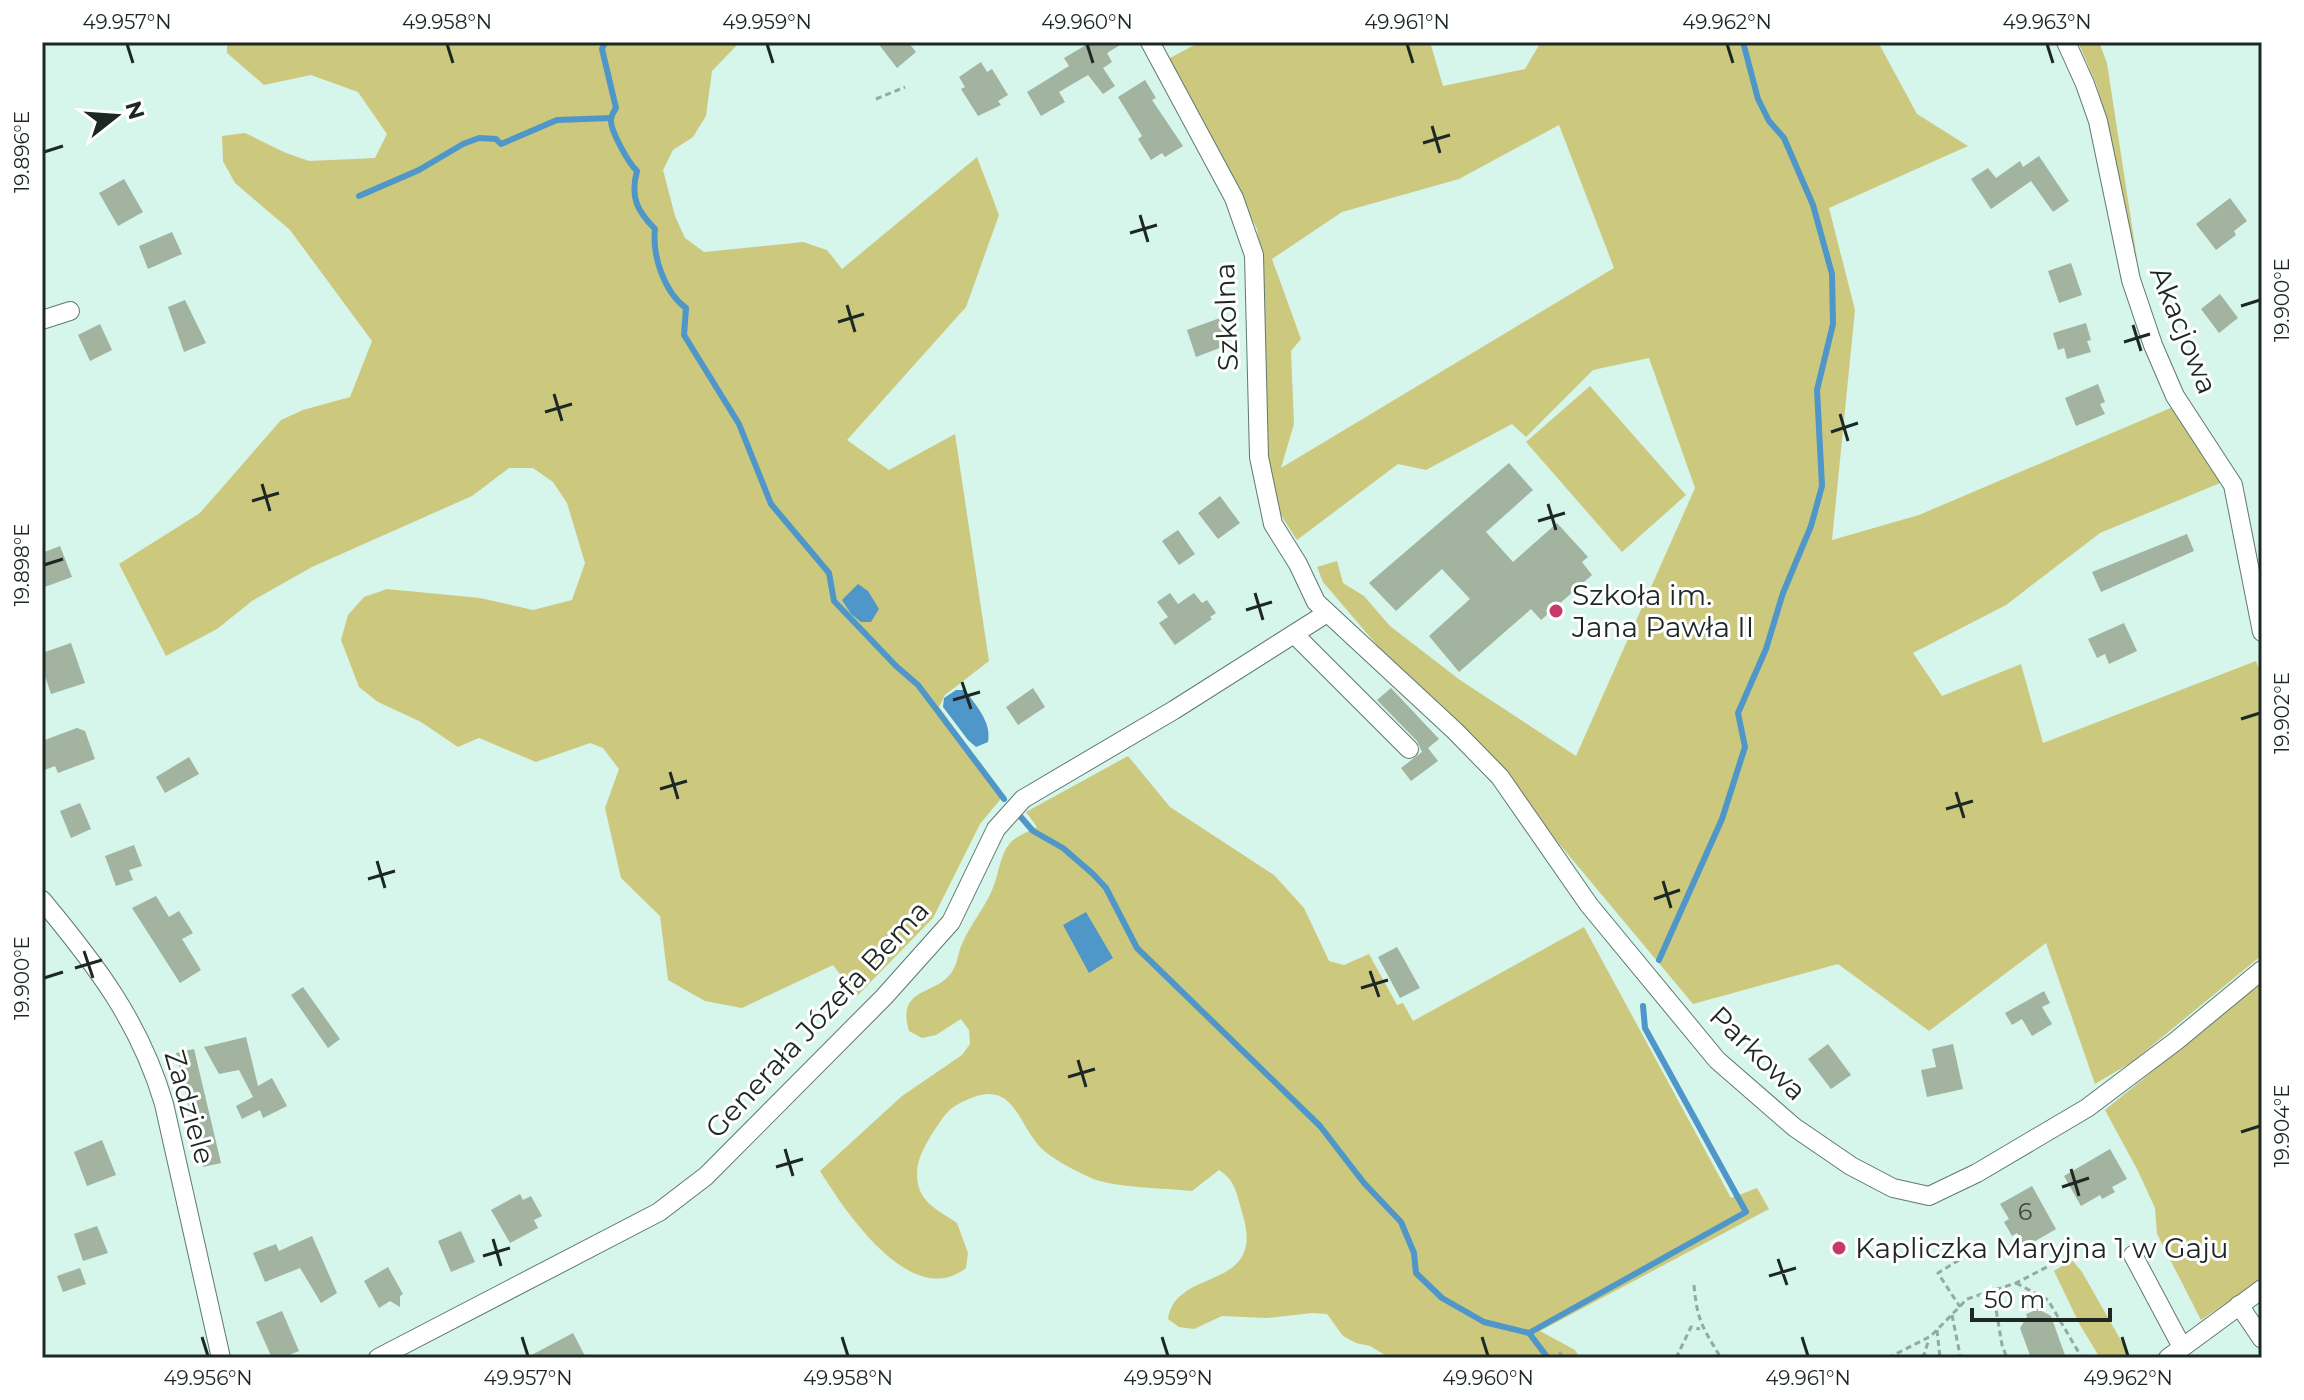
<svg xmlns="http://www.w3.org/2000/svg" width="2304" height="1400" font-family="Montserrat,sans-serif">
<rect width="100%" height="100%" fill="#d6f5eb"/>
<g fill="#ccc97f" fill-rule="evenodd">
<polygon points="227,42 740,42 712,71 706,116 693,137 673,150 663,170 675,216 685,238 704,252 803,242 827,250 842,269 977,157 999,215 966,307 847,440 889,470 955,434 989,661 945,695 939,707 1004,795 980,824 933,918 857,996 833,965 742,1008 705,1001 668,980 660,916 621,878 605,808 619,769 603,748 590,743 536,762 479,738 458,747 421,722 378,702 359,687 341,640 348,615 364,597 387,589 480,598 533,610 572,600 585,563 567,503 553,482 533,468 509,468 472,496 312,567 252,601 217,629 166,656 119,564 200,513 281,420 303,410 350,397 372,341 290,230 235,183 223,161 222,136 245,133 286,153 309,161 375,158 387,134 358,92 311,75 264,85 227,53"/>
<path d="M1200,42H1430L1443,86L1525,69L1541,42H1869L1872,46L1878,42L1917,114L1968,146L1829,208L1855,310L1832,540L1919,515L2173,407L2210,459L2220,483L2100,533L2006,605L1913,653L1942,696L2021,664L2043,743L2256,661L2262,677V955L2132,1062L2095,1084L2046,943L1929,1031L1838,964L1693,1004L1500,773L1375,650L1376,644L1323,582L1317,567L1337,561L1343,583L1364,596L1390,626L1460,680L1576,756L1695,488L1649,358L1593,370L1526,437L1512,424L1426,470L1398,464L1297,540L1277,509L1268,471L1262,266L1257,229L1168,59ZM1559,125L1614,268L1281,468L1294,424L1291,351L1301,339L1272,259L1342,212L1459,179Z"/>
<polygon points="2078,42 2099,42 2107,63 2137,259 2097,86"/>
<polygon points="1590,386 1686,495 1622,552 1526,442"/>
<path d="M1128,756L1170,807L1274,875L1304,908L1329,961L1344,965L1369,954L1397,1005L1403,1003L1413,1021L1584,927L1731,1198L1757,1188L1769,1209L1540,1331L1575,1350L1580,1358H1390L1370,1346L1356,1343L1343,1336L1327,1314L1312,1313L1267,1318L1222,1316L1194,1329L1179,1327L1168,1319C1176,1265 1268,1294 1242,1212C1237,1194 1235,1180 1219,1170L1192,1191C1165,1188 1111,1188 1089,1177C1074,1170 1054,1160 1042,1149C1018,1126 1015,1080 971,1098C959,1103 949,1108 942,1119C931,1135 917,1155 917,1174C917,1202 937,1209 957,1223L968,1253L966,1268C911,1311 845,1211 820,1171L902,1096L962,1055L970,1044L969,1030L961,1019L936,1035L922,1038L909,1031C895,984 941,997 954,968C958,961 958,952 962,944C970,925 984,909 992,890C999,875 999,856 1010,843C1016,836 1028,832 1037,827L1026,812Z"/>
<polygon points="2262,982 2262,1279 2201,1320 2157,1234 2155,1208 2138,1171 2105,1110"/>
<polygon points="2072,1260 2082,1272 2131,1358 2100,1358 2080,1325 2054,1271"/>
</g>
<g fill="#4f96c9">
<polygon points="858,584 868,591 879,609 871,622 861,622 851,614 842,600"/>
<path d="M956,690H965C976,706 992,722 988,742L976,747L968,740L943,707L944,698Z"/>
<polygon points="1086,912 1113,958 1089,973 1063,925"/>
</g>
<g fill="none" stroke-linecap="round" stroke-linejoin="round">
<g stroke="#4f96c9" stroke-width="6">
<path d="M605,42L602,49L616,108C614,111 611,116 611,120C610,130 629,164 637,171C630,197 637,211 655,229C652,255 664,292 686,308L684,335L739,424L771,504L829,573L834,601L896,666L918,685L1004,799"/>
<polyline points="359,196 419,170 463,144 479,138 496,139 501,144 557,120 611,118"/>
<polyline points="1020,816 1033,831 1063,848 1093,874 1106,888 1137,948 1320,1126 1364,1183 1401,1222 1414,1253 1416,1273 1442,1298 1484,1322 1529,1333 1548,1358"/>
<polyline points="1659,960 1722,819 1745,747 1738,713 1766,649 1783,593 1811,526 1822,486 1817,390 1833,324 1832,274 1813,205 1784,138 1769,121 1758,99 1743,42"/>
<polyline points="1529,1333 1746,1212 1645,1028 1643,1006"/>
</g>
</g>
<g fill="#a2b39f">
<polygon points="877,42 908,42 916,52 897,68"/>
<polygon points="1091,42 1125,42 1107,53 1112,62 1103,68 1115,86 1103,94 1088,75 1059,92 1065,102 1041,116 1027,92 1069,66 1064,58"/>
<polygon points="981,62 987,72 992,69 1008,95 998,101 1001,105 978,116 961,89 965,87 959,77"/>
<polygon points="1145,80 1156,98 1152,100 1183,146 1165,157 1162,153 1151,160 1138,139 1142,136 1118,97"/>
<polygon points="2039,156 2069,201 2053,212 2031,181 1991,209 1971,179 1988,168 1996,178 2020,161 2023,167"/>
<polygon points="124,179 143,212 118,226 99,193"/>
<polygon points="2230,198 2247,221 2234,231 2236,235 2216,250 2196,224"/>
<polygon points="172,232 182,254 148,269 139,246"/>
<polygon points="2071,263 2082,295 2059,303 2048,271"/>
<polygon points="2220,294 2238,318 2219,333 2201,309"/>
<polygon points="185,300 206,343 184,352 168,307"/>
<polygon points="1220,318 1230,344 1196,357 1187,330"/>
<polygon points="2086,323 2091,340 2087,341 2091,352 2067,359 2064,348 2058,350 2053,333"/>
<polygon points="100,324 112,350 90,361 78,335"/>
<polygon points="2098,384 2105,402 2100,404 2105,414 2076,426 2065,398"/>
<polygon points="1509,463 1533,490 1486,532 1513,562 1557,523 1588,557 1582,562 1592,575 1541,620 1531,609 1459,672 1429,636 1470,599 1442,569 1396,611 1369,583"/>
<polygon points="1220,496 1240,523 1218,539 1198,513"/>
<polygon points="1178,530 1195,554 1179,565 1162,541"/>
<polygon points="2187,534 2194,551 2101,592 2092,572"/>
<polygon points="60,546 72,577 42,588 42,553"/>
<polygon points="1170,593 1178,604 1194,593 1202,603 1207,600 1216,613 1210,617 1212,619 1175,645 1159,623 1168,617 1157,602"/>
<polygon points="2124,623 2137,651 2109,664 2105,654 2097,658 2088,639"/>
<polygon points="71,643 85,683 51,694 42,667 42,653"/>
<polygon points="1033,688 1045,707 1018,725 1006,707"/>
<polygon points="1391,688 1439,739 1428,748 1438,761 1411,781 1401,768 1422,752 1417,741 1377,700"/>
<polygon points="77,728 85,731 95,759 58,773 55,766 42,771 42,741"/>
<polygon points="189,757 199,774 165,793 156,777"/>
<polygon points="80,803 91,829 71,838 60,811"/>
<polygon points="134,845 142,866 129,870 133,880 116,886 105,856"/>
<polygon points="156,896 169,917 179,911 193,933 182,939 201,970 180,983 132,908"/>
<polygon points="1397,947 1420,988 1400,998 1378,957"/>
<polygon points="303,987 340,1039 328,1048 291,995"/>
<polygon points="2044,991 2050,1003 2042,1007 2052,1024 2032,1036 2022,1019 2012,1025 2005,1013"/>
<polygon points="246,1037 258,1086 272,1078 287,1106 263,1118 260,1110 242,1119 236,1106 253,1097 239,1070 219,1074 204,1047"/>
<polygon points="1828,1044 1851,1075 1831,1089 1808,1059"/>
<polygon points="1953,1044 1963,1089 1927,1097 1921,1070 1936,1067 1932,1049"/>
<polygon points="194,1049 221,1163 203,1167 176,1053"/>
<polygon points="102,1140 116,1175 87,1186 74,1152"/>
<polygon points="2110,1149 2127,1179 2112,1187 2115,1192 2102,1199 2100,1195 2081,1206 2064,1176"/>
<polygon points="2032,1186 2056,1229 2025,1247 2017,1233 2012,1236 2004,1222 2009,1219 2000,1204"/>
<polygon points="520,1194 523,1200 531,1196 542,1216 534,1220 538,1228 510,1243 491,1210"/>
<polygon points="97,1226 108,1253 83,1261 74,1234"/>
<polygon points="461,1231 475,1262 451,1272 438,1241"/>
<polygon points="312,1236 337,1293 321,1303 300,1268 265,1282 253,1253 276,1244 279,1251"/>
<polygon points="388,1267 403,1294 400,1296 400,1307 390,1301 379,1308 364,1281"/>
<polygon points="80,1268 86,1284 63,1292 57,1276"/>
<polygon points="2038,1309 2051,1316 2066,1358 2031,1358 2020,1328 2027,1317 2026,1314"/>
<polygon points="282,1311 299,1351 282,1358 272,1358 256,1322"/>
<polygon points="573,1333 586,1358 526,1358"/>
</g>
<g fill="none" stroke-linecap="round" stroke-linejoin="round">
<defs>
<g id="minor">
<polyline points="1150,42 1234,198 1254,255 1259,457 1273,524 1298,564 1316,602 1455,731 1500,777 1589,905 1717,1060 1794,1127 1851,1166 1893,1188 1929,1196 1977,1173 2087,1108 2176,1041 2262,970"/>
<polyline points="2066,42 2085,84 2098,121 2131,280 2153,345 2175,396 2233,485 2262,632"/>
<polyline points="42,320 70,311"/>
<polyline points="1294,634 1409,749"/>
<path d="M42,900C96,965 140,1022 164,1104L221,1358"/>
<polyline points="2133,1255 2182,1347"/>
<polyline points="2239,1305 2262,1339"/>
<polyline points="378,1358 659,1212 706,1176 884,997 951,922 996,829 1023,799 1174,710 1327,613"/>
<polyline points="2168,1358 2262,1289"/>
</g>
</defs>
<use href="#minor" stroke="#5e7971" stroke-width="20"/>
<g stroke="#92aaa3" stroke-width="3" stroke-dasharray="6 4" stroke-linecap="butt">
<polyline points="876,99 905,87"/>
<polyline points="1959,1260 1938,1273 1960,1307"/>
<polyline points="2016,1283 2048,1300 2082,1358"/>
<path d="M1694,1285C1697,1321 1703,1328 1721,1358"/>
<polyline points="1993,1291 2002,1345 2007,1358"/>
<polyline points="1952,1315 1960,1355"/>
<polyline points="1937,1330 1940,1358"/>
<polyline points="1559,1352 1565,1358"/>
<polyline points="1676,1358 1691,1327 1700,1329"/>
<polyline points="1888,1358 1931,1336 1967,1299 2016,1283 2051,1265"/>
<polyline points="1923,1358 1929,1339"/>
</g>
<use href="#minor" stroke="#fff" stroke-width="18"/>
</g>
<path fill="none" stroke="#1d2825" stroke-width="3" d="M127,44L133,63M447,44L453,63M767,44L773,63M1087,44L1093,63M1407,44L1413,63M1727,44L1733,63M2047,44L2053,63M1432,126L1440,153M1423,143L1450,135M44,152L63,146M1140,215L1148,242M1130,233L1157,225M847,305L855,332M2241,306L2260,300M838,322L864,314M2133,325L2141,351M2124,342L2150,334M554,394L562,421M545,412L572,404M1840,414L1848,441M1831,432L1858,423M262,484L270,511M252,501L279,493M1548,504L1556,530M1538,521L1565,513M44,565L63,559M1255,593L1263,620M1246,610L1272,602M962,682L971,709M953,700L980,692M2241,719L2260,713M670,772L678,799M660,789L687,781M1956,792L1964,818M1946,809L1973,801M377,861L385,888M368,879L395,871M1663,881L1671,908M1654,899L1680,890M84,951L93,978M75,968L102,960M1370,971L1379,997M44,978L63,972M1361,988L1388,980M1078,1060L1086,1087M1068,1077L1095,1069M2241,1132L2260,1126M785,1149L793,1176M776,1167L803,1159M2071,1169L2079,1196M2062,1187L2089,1178M493,1239L501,1266M483,1256L510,1248M1778,1259L1787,1285M1769,1276L1796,1268M202,1337L208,1356M522,1337L528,1356M842,1337L848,1356M1162,1337L1168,1356M1482,1337L1488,1356M1802,1337L1808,1356M2122,1337L2128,1356"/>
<g fill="#c63969" stroke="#fff" stroke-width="3">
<circle cx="1556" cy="611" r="8"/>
<circle cx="1839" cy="1248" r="8"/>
</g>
<g text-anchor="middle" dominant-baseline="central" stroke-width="6" stroke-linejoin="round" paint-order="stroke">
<g font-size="24" fill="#3e4b44">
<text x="2025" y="1211">6</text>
</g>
<g font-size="28" fill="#1d2825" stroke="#fff">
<text transform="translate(1226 317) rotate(-92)">Szkolna</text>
<text transform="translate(2184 330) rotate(68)">Akacjowa</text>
<text transform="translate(817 1019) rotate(-47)">Generała Józefa Bema</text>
<text transform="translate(1758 1053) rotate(44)">Parkowa</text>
<text transform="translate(190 1107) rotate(74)">Zadziele</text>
</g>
<g font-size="28" fill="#1d2825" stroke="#fff" text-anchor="start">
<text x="1572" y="595">Szkoła im.<tspan x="1572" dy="32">Jana Pawła II</tspan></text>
<text x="1855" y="1248">Kapliczka Maryjna 1 w Gaju</text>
</g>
</g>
<rect width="2304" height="1400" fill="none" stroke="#ffffff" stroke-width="88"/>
<g transform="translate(116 116) rotate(73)" stroke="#ffffff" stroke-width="6" paint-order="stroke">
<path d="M0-6L14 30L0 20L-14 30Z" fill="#1d2825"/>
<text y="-12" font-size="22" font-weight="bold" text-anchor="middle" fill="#1d2825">N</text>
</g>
<path d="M1972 1308v12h138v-12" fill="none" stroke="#1d2825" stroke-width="4"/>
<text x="1984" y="1308" font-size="24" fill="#1d2825" stroke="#ffffff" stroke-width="6" paint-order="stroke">50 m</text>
<rect x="44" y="44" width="2216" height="1312" fill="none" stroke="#1d2825" stroke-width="3"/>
<g font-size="20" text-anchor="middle" fill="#1d2825">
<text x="127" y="29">49.957°N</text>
<text x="447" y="29">49.958°N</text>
<text x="767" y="29">49.959°N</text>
<text x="1087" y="29">49.960°N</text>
<text x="1407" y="29">49.961°N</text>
<text x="1727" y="29">49.962°N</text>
<text x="2047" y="29">49.963°N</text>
<text transform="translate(22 152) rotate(-90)" y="7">19.896°E</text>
<text transform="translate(2282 300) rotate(-90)" y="7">19.900°E</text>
<text transform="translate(22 565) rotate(-90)" y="7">19.898°E</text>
<text transform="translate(2282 713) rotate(-90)" y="7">19.902°E</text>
<text transform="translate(22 978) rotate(-90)" y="7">19.900°E</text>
<text transform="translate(2282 1126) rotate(-90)" y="7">19.904°E</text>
<text x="208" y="1385">49.956°N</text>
<text x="528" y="1385">49.957°N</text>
<text x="848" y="1385">49.958°N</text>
<text x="1168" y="1385">49.959°N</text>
<text x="1488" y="1385">49.960°N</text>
<text x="1808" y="1385">49.961°N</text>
<text x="2128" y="1385">49.962°N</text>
</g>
</svg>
